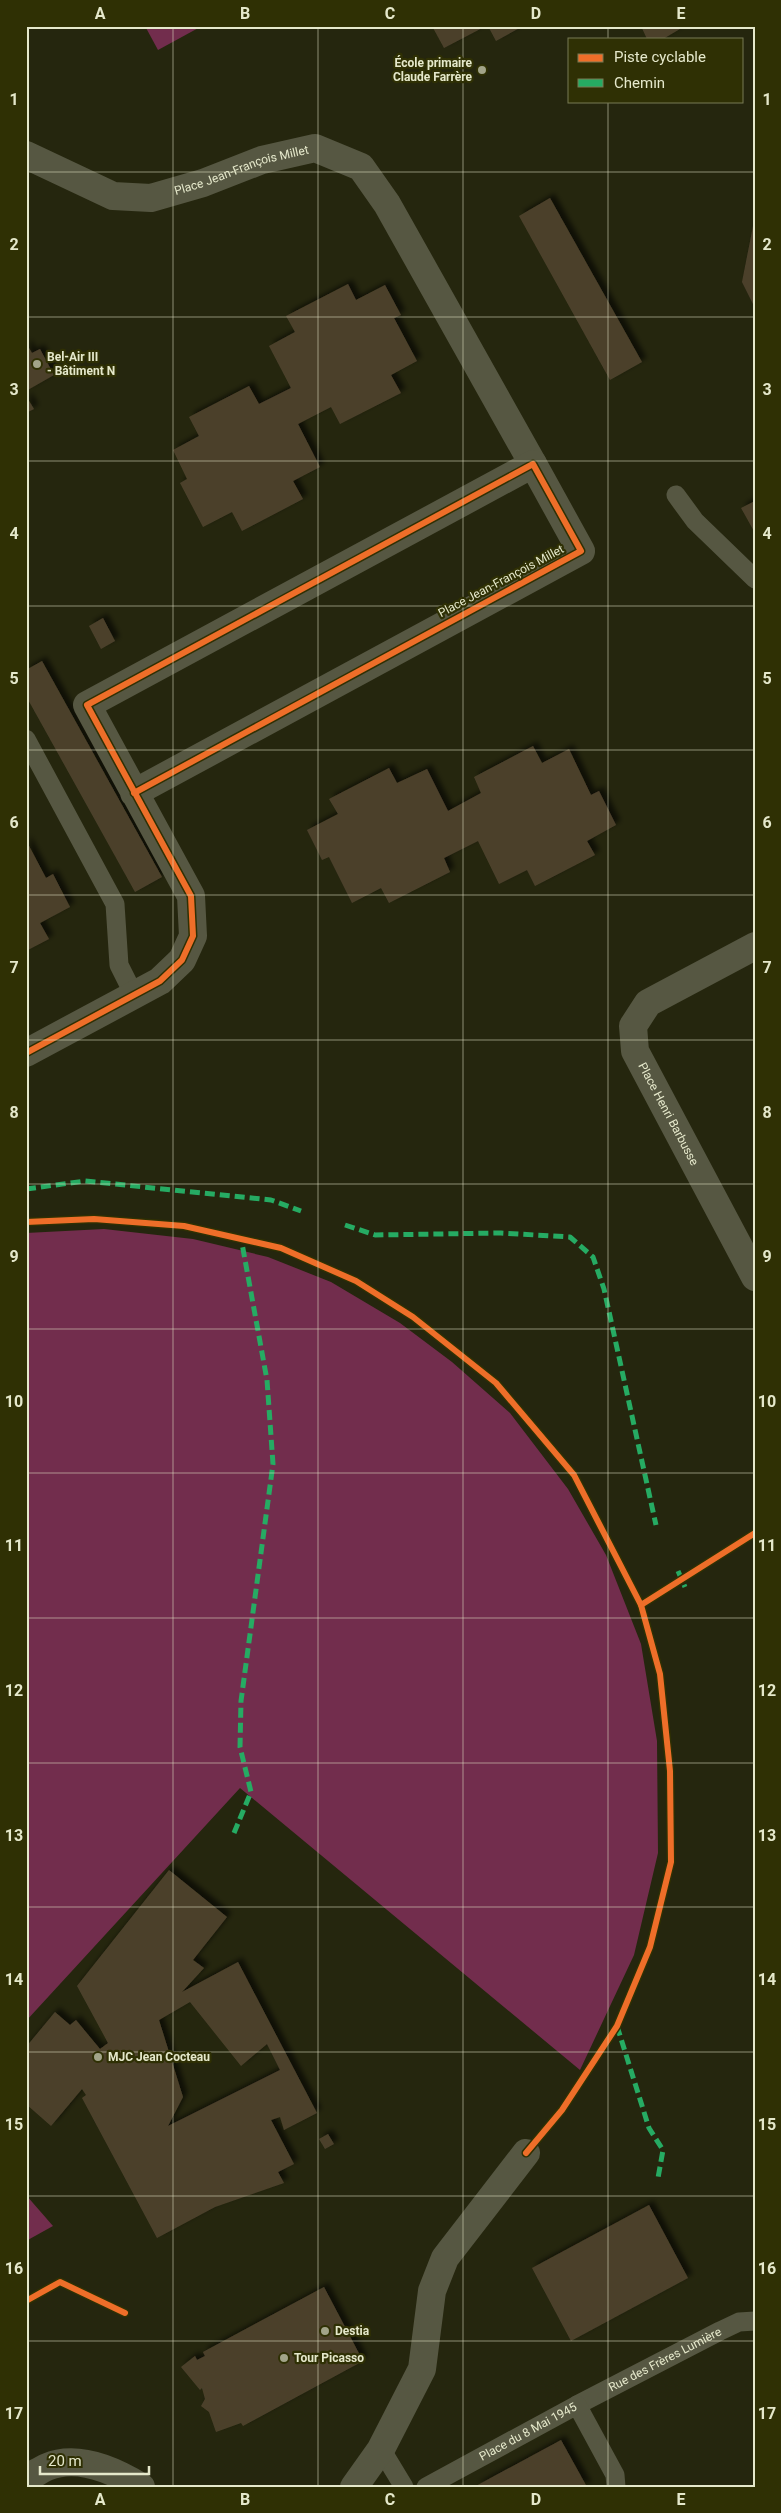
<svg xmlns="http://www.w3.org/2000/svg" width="781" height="2513" font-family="Roboto,sans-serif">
<defs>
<filter id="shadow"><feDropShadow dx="4.5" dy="-4.5" stdDeviation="2.5" flood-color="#0009"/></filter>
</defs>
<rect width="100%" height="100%" fill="#25260e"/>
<g fill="#722d4d">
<polygon points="145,26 202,26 158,50"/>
<polygon points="104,1229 193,1239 268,1257 331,1282 400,1323 452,1362 510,1413 568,1489 606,1555 641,1644 657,1741 658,1853 634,1955 580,2070 240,1788 26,2021 26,1233"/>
<polygon points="26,2195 53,2226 26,2241"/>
</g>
<g fill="#4c412c" fill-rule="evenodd" filter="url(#shadow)">
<polygon points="432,26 486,26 444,48"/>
<polygon points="488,26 523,26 496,41"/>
<polygon points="641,26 685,26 663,39 647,39"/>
<polygon points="550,198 642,362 610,380 519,216"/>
<polygon points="754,221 755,221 755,308 742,282"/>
<polygon points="348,284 356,300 385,285 401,315 394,318 417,361 391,375 401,393 340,424 331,407 298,424 320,467 293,481 303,499 242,531 232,512 203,527 180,483 187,479 173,450 199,436 189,417 249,386 259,404 291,388 269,346 295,332 286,316"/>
<polygon points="26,343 32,353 40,349 54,375 26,391"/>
<polygon points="26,396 34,409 26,413"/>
<polygon points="755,501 755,533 741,508"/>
<polygon points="103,618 115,641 101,649 89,626"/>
<polygon points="42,661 162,877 135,892 26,696 26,670"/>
<polygon points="533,746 542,763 569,749 591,795 599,791 616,825 587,841 595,855 535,886 527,870 499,884 478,841 444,858 450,872 389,903 381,888 352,903 329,857 322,860 307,830 338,814 329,799 389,768 397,783 427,769 448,811 481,793 474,777"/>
<polygon points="26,840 46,878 53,874 70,907 40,923 49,939 26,951"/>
<path d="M169,1870L227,1917L193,1960L204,1968L182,1992L238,1962L317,2113L284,2130L280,2117L271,2120L294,2164L278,2172L284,2183L215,2207L157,2238L82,2098L86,2095L82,2089L51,2126L26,2104V2047L55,2012L70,2025L76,2020L100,2049L108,2043L77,1986ZM190,2002L241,2066L267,2044L280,2070L168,2126L183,2097L159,2020Z"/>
<polygon points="328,2134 334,2144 325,2149 319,2139"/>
<polygon points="649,2205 688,2278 571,2341 532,2268"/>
<polygon points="324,2287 363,2361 243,2426 241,2423 216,2432 209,2412 201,2406 205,2399 202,2388 200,2390 181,2367 195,2356 197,2360 205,2356 203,2352"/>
<polygon points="561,2440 587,2487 474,2487"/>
</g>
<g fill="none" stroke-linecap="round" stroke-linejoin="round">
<g stroke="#565742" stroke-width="19">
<polyline points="676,495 695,521 755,579"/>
<polyline points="26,739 115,904 119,965 134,995"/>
<path id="s1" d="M577,2405L720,2331L739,2322L755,2321"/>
<polyline points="381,2449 404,2487"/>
<path id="s2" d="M426,2487L577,2405L615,2475L616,2487"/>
</g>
<g stroke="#565742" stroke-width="28">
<path id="s3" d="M26,155L113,196L151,198L203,183L262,160L315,148L361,167L387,204L533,464"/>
<path id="s4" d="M755,946L648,1003L633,1026L635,1051L755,1277"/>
<polyline points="26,1053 160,981 182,960 193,936 191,896 87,705 533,464 581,551 134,793"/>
<path d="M26,2478C33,2475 40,2470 47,2467C78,2454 115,2471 141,2487"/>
<polyline points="354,2487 381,2449 422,2369 432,2291 445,2258 526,2153"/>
</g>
<g stroke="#26ab63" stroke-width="5" stroke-dasharray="10 5" stroke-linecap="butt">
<polyline points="26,1189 85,1181 271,1200 301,1211"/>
<polyline points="345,1225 375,1235 501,1233 570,1237 593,1257 604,1289 656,1525"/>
<polyline points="678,1571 685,1587"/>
<polyline points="234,1833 251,1792 240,1747 241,1701 273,1464 267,1380 241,1238"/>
<polyline points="617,2026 649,2128 663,2150 658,2178"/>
</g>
<defs>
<g id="cycleway">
<polyline points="26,1053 160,981 182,960 193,936 191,896 87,705 533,464 581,551 134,793"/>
<polyline points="26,1222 94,1219 184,1226 281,1248 356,1281 413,1317 496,1383 574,1475 641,1605 660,1674 670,1771 671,1862 650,1947 617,2026 562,2110 526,2153"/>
<polyline points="641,1605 755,1533"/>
<polyline points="26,2301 60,2282 125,2313"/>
</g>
</defs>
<use href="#cycleway" stroke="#2f3004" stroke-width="9"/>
<use href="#cycleway" stroke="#ee6e29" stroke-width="6"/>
</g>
<path fill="none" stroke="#e5e8cb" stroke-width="1" stroke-opacity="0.55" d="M173,26V2487M318,26V2487M463,26V2487M608,26V39M608,101V2487M26,172H755M26,317H755M26,461H755M26,606H755M26,750H755M26,895H755M26,1040H755M26,1184H755M26,1329H755M26,1473H755M26,1618H755M26,1763H755M26,1907H755M26,2052H755M26,2196H755M26,2341H755"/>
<g fill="#a2a489" stroke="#2f3004" stroke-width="2">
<circle cx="482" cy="70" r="5"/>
<circle cx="37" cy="364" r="5"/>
<circle cx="98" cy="2057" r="5"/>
<circle cx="325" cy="2331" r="5"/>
<circle cx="284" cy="2358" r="5"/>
</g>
<g text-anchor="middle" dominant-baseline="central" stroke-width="4.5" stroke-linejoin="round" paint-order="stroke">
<g font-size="12" font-weight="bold" fill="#e5e8cb" stroke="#2f3004" text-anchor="start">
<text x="472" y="63" text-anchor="end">École primaire<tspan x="472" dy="14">Claude Farrère</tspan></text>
<text x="47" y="357">Bel-Air III<tspan x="47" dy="14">- Bâtiment N</tspan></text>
<text x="108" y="2057">MJC Jean Cocteau</text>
<text x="335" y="2331">Destia</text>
<text x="294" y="2358">Tour Picasso</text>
</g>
<g font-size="12" fill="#e5e8cb" stroke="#2f3004">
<text stroke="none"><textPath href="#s3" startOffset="229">Place Jean-François Millet</textPath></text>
<text transform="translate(501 581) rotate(-28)">Place Jean-François Millet</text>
<text stroke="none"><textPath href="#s4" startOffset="245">Place Henri Barbusse</textPath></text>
<text stroke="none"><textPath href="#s1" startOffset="99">Rue des Frères Lumière</textPath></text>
<text stroke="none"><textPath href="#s2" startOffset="116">Place du 8 Mai 1945</textPath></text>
</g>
</g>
<rect width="781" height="2513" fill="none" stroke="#2f3004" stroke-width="55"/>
<rect x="568" y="38" width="175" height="65" fill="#2f3004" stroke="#787a54"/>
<rect x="578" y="54" width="25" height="8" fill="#ee6e29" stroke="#787a54"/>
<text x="614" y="62" font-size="15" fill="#e5e8cb">Piste cyclable</text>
<rect x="578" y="79" width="25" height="8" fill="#26ab63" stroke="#787a54"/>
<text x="614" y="88" font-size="15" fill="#e5e8cb">Chemin</text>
<path d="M40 2466v8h109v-8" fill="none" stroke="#e5e8cb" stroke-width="2.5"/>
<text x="48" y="2466" font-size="15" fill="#e5e8cb" stroke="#2f3004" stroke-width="4" paint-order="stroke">20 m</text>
<rect x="28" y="28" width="726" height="2458" fill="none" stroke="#e5e8cb" stroke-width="2"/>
<g font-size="16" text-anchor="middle" font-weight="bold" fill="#e5e8cb">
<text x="100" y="19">A</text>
<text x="245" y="19">B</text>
<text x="390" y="19">C</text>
<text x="536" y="19">D</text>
<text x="681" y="19">E</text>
<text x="14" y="105">1</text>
<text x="767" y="105">1</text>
<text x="14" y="250">2</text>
<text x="767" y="250">2</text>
<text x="14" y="395">3</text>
<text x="767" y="395">3</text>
<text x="14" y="539">4</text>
<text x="767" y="539">4</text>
<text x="14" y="684">5</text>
<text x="767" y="684">5</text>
<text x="14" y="828">6</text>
<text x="767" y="828">6</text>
<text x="14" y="973">7</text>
<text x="767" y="973">7</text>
<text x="14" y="1118">8</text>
<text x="767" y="1118">8</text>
<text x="14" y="1262">9</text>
<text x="767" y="1262">9</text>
<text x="14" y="1407">10</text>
<text x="767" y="1407">10</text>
<text x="14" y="1551">11</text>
<text x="767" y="1551">11</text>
<text x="14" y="1696">12</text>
<text x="767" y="1696">12</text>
<text x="14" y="1841">13</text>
<text x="767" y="1841">13</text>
<text x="14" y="1985">14</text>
<text x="767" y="1985">14</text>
<text x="14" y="2130">15</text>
<text x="767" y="2130">15</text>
<text x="14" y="2274">16</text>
<text x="767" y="2274">16</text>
<text x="14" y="2419">17</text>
<text x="767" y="2419">17</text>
<text x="100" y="2505">A</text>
<text x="245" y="2505">B</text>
<text x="390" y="2505">C</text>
<text x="536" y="2505">D</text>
<text x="681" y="2505">E</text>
</g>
</svg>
